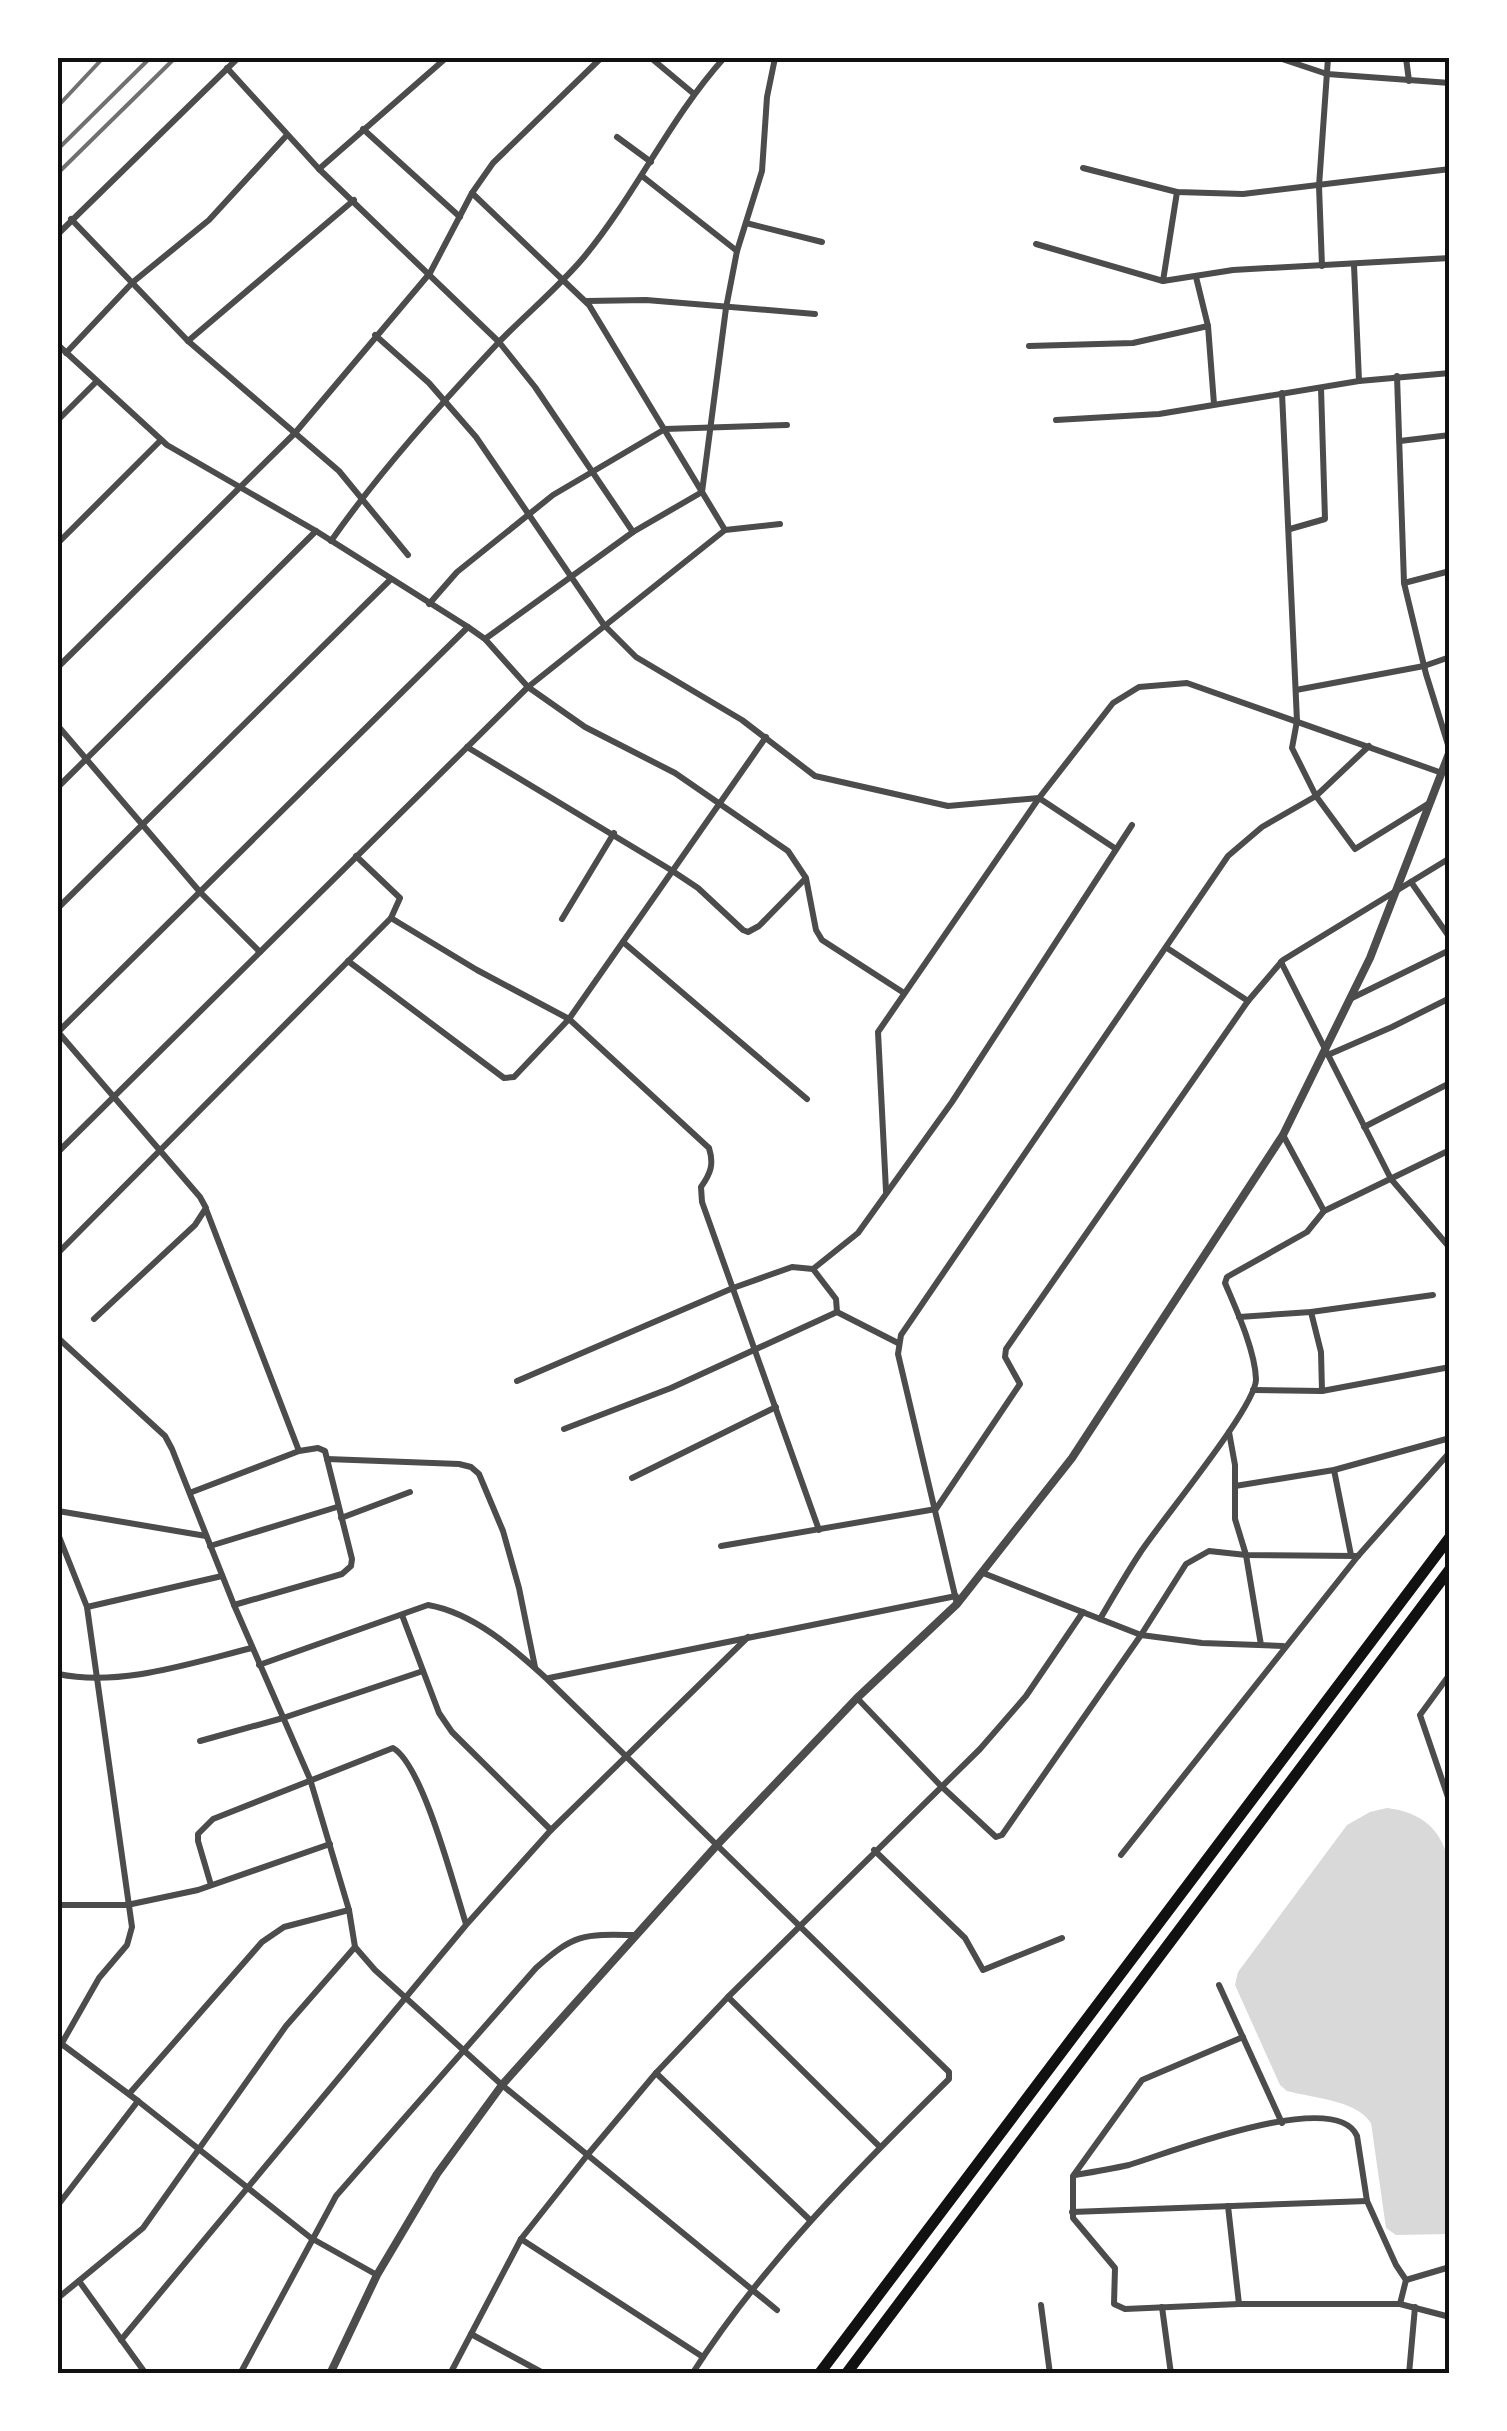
<svg xmlns="http://www.w3.org/2000/svg" width="1507" height="2431" font-family="'Public Sans',sans-serif">
<rect width="100%" height="100%" fill="#fff"/>
<path fill="#d9d9d9" d="M1387,1808C1421,1812 1442,1829 1449,1863V2234L1396,2235L1386,2228L1371,2123C1356,2100 1313,2098 1287,2091L1280,2085L1235,1985L1238,1972L1347,1825L1370,1812Z"/>
<g fill="none" stroke-linecap="round" stroke-linejoin="round">
<g stroke="#4c4c4c" stroke-width="6">
<polyline points="651,58 694,94"/>
<polyline points="1279,58 1327,74 1450,83"/>
<polyline points="1406,58 1409,81"/>
<polyline points="227,68 319,169 499,342 535,387 633,532"/>
<polyline points="363,129 460,217"/>
<polyline points="617,137 651,162"/>
<polyline points="1083,168 1177,192 1243,194 1450,169"/>
<polyline points="319,169 446,58"/>
<polyline points="642,176 737,251"/>
<polyline points="472,193 589,305 725,530"/>
<polyline points="71,219 188,341 339,471 408,555"/>
<polyline points="746,223 822,242"/>
<polyline points="58,234 238,58"/>
<polyline points="1036,244 1163,281 1233,270 1450,258"/>
<polyline points="1354,265 1359,381"/>
<polyline points="1322,266 1319,186 1328,58"/>
<polyline points="1196,277 1208,326 1214,404"/>
<polyline points="1163,281 1177,192"/>
<polyline points="587,301 646,300 815,314"/>
<polyline points="375,335 429,383 476,437 604,625 636,657 742,720 815,776 948,806 1039,798 1116,849"/>
<polyline points="188,341 354,200"/>
<polyline points="58,345 167,445 316,531 468,627 485,639 528,687 585,727 675,773 788,851 806,878 816,930 822,940 904,993"/>
<polyline points="1029,346 1133,343 1208,326"/>
<polyline points="66,353 133,282 209,220 287,135"/>
<polyline points="1397,376 1404,583 1426,674 1450,751"/>
<polyline points="1282,393 1297,721 1292,748 1316,796 1355,849 1431,802"/>
<polyline points="58,420 96,382"/>
<polyline points="1056,420 1159,414 1359,381 1450,373"/>
<polyline points="1400,441 1450,435"/>
<polyline points="1290,529 1325,519 1321,388"/>
<path d="M331,541C380,471 439,406 498,343C526,314 558,288 584,257C636,194 670,118 724,58"/>
<polyline points="58,543 161,440"/>
<polyline points="1404,583 1450,571"/>
<polyline points="429,604 457,572 553,495 665,429 787,425"/>
<polyline points="485,639 633,532 702,492 726,308 737,251 762,171 767,97 775,58"/>
<polyline points="58,667 295,433 430,273 472,193 493,163 601,58"/>
<polyline points="1296,690 1424,666 1450,657"/>
<polyline points="58,726 200,892 260,952"/>
<polyline points="467,747 671,870 698,888 743,930 748,932 759,926 805,879"/>
<polyline points="58,787 316,531"/>
<polyline points="1411,882 1450,938"/>
<polyline points="58,908 390,580"/>
<path d="M391,918L477,970L569,1019L709,1148C714,1164 711,1173 701,1187L702,1202L819,1530"/>
<polyline points="562,919 614,833"/>
<polyline points="623,942 807,1099"/>
<polyline points="1167,948 1248,1001"/>
<polyline points="348,961 504,1078 514,1077 569,1019 766,737"/>
<polyline points="1281,962 1391,1179 1450,1248"/>
<polyline points="1352,998 1450,950"/>
<polyline points="58,1032 468,627"/>
<polyline points="58,1032 200,1197 206,1208 195,1225 94,1319"/>
<polyline points="1330,1054 1392,1027 1450,998"/>
<polyline points="1364,1127 1450,1083"/>
<polyline points="1283,1135 1324,1211"/>
<polyline points="58,1152 528,687 725,530 780,524"/>
<polyline points="886,1191 878,1032 1039,798 1113,703 1139,687 1187,683 1442,773"/>
<polyline points="206,1209 299,1451"/>
<polyline points="58,1253 391,918 400,898 356,856"/>
<polyline points="813,1269 858,1233 952,1102 1132,825"/>
<polyline points="837,1312 898,1343"/>
<polyline points="1311,1312 1321,1352 1322,1391"/>
<polyline points="1239,1317 1311,1312 1433,1295"/>
<polyline points="58,1338 165,1436 172,1449 234,1605 310,1779 349,1910 355,1947 375,1970 502,2085 777,2310"/>
<polyline points="517,1381 733,1288 792,1267 813,1269 836,1299 837,1312"/>
<polyline points="1253,1390 1322,1391 1450,1367"/>
<polyline points="564,1429 671,1388 837,1312"/>
<polyline points="1229,1432 1235,1465 1235,1519 1246,1555 1261,1645"/>
<polyline points="327,1459 459,1464 471,1467 479,1474 503,1531 519,1588 535,1667"/>
<polyline points="1334,1470 1351,1555"/>
<polyline points="632,1478 776,1407"/>
<polyline points="1235,1486 1334,1470 1450,1438"/>
<polyline points="192,1492 299,1451 318,1448 325,1451 352,1559 351,1566 342,1574 234,1605"/>
<polyline points="58,1511 206,1536"/>
<polyline points="341,1518 410,1492"/>
<polyline points="58,1534 87,1607 132,1927 127,1945 99,1978 58,2050"/>
<polyline points="210,1546 337,1507"/>
<polyline points="721,1546 936,1509 1020,1384 1005,1357 1006,1349 1248,1001 1283,960 1450,858"/>
<polyline points="983,1573 1141,1635 1202,1643 1283,1646"/>
<polyline points="957,1604 898,1354 901,1335 1228,856 1262,827 1316,796 1369,746"/>
<polyline points="87,1607 222,1576"/>
<polyline points="402,1615 439,1713 452,1732 551,1830"/>
<path d="M1100,1619C1113,1597 1126,1574 1140,1553C1160,1522 1257,1406 1256,1379C1255,1350 1236,1309 1225,1283L1227,1277L1307,1232L1324,1211L1450,1150"/>
<path d="M259,1665L428,1605C474,1613 514,1649 547,1679L949,2072V2079C856,2171 763,2263 692,2374"/>
<path d="M58,1674C121,1687 191,1663 252,1648"/>
<polyline points="1450,1674 1420,1715 1450,1803"/>
<polyline points="549,1678 956,1596"/>
<polyline points="857,1698 940,1785 996,1837 1002,1835 1141,1635 1186,1564 1209,1551 1246,1555 1358,1556"/>
<polyline points="200,1741 283,1718 423,1671"/>
<polyline points="874,1850 965,1938 983,1970 1062,1938"/>
<polyline points="1121,1855 1358,1556 1450,1452"/>
<path d="M211,1885L198,1841V1834L213,1819L393,1748C423,1765 454,1887 466,1924"/>
<polyline points="58,1905 127,1905 198,1890 330,1844"/>
<polyline points="1219,1985 1282,2123"/>
<polyline points="728,1997 880,2147"/>
<polyline points="1243,2037 1142,2080 1073,2176 1073,2218 1115,2268 1114,2304 1125,2309 1239,2304 1400,2304 1450,2317"/>
<polyline points="59,2042 138,2101 311,2238 377,2275"/>
<polyline points="656,2073 810,2220"/>
<polyline points="129,2094 262,1942 284,1927 349,1910"/>
<path d="M1075,2175C1093,2172 1111,2169 1129,2165C1169,2153 1336,2087 1357,2136L1367,2201L1396,2265L1406,2280L1450,2267"/>
<polyline points="58,2205 138,2101"/>
<polyline points="1228,2206 1239,2304"/>
<polyline points="1072,2212 1367,2201"/>
<polyline points="521,2239 703,2357"/>
<polyline points="79,2281 146,2374"/>
<polyline points="58,2298 143,2228 286,2026 355,1947"/>
<polyline points="1400,2304 1406,2280"/>
<polyline points="1041,2305 1050,2374"/>
<polyline points="1162,2307 1171,2374"/>
<polyline points="471,2334 545,2374"/>
<polyline points="121,2340 466,1925 551,1830 748,1637"/>
<path d="M240,2374L336,2196L536,1968C574,1934 583,1934 633,1935"/>
<polyline points="450,2374 521,2239 589,2153 656,2073 728,1997 980,1749 1026,1696 1083,1612"/>
<polyline points="943,2374 961,2374"/>
<polyline points="1409,2374 1415,2307"/>
</g>
<polyline stroke="#4c4c4c" stroke-width="8" points="330,2374 377,2275 437,2174 502,2085 717,1845 857,1698 957,1604 1072,1458 1283,1135 1370,958 1450,751"/>
<g stroke="#111" stroke-width="11">
<polyline points="819,2374 1450,1537"/>
<polyline points="846,2374 1450,1569"/>
</g>
<g stroke="#707070" stroke-width="4">
<polyline points="58,106 103,58"/>
<polyline points="58,149 150,58"/>
<polyline points="58,173 175,58"/>
</g>
</g>
<rect width="1507" height="2431" fill="none" stroke="#ffffff" stroke-width="120"/>
<rect x="60" y="60" width="1387" height="2311" fill="none" stroke="#111" stroke-width="4"/>
</svg>
